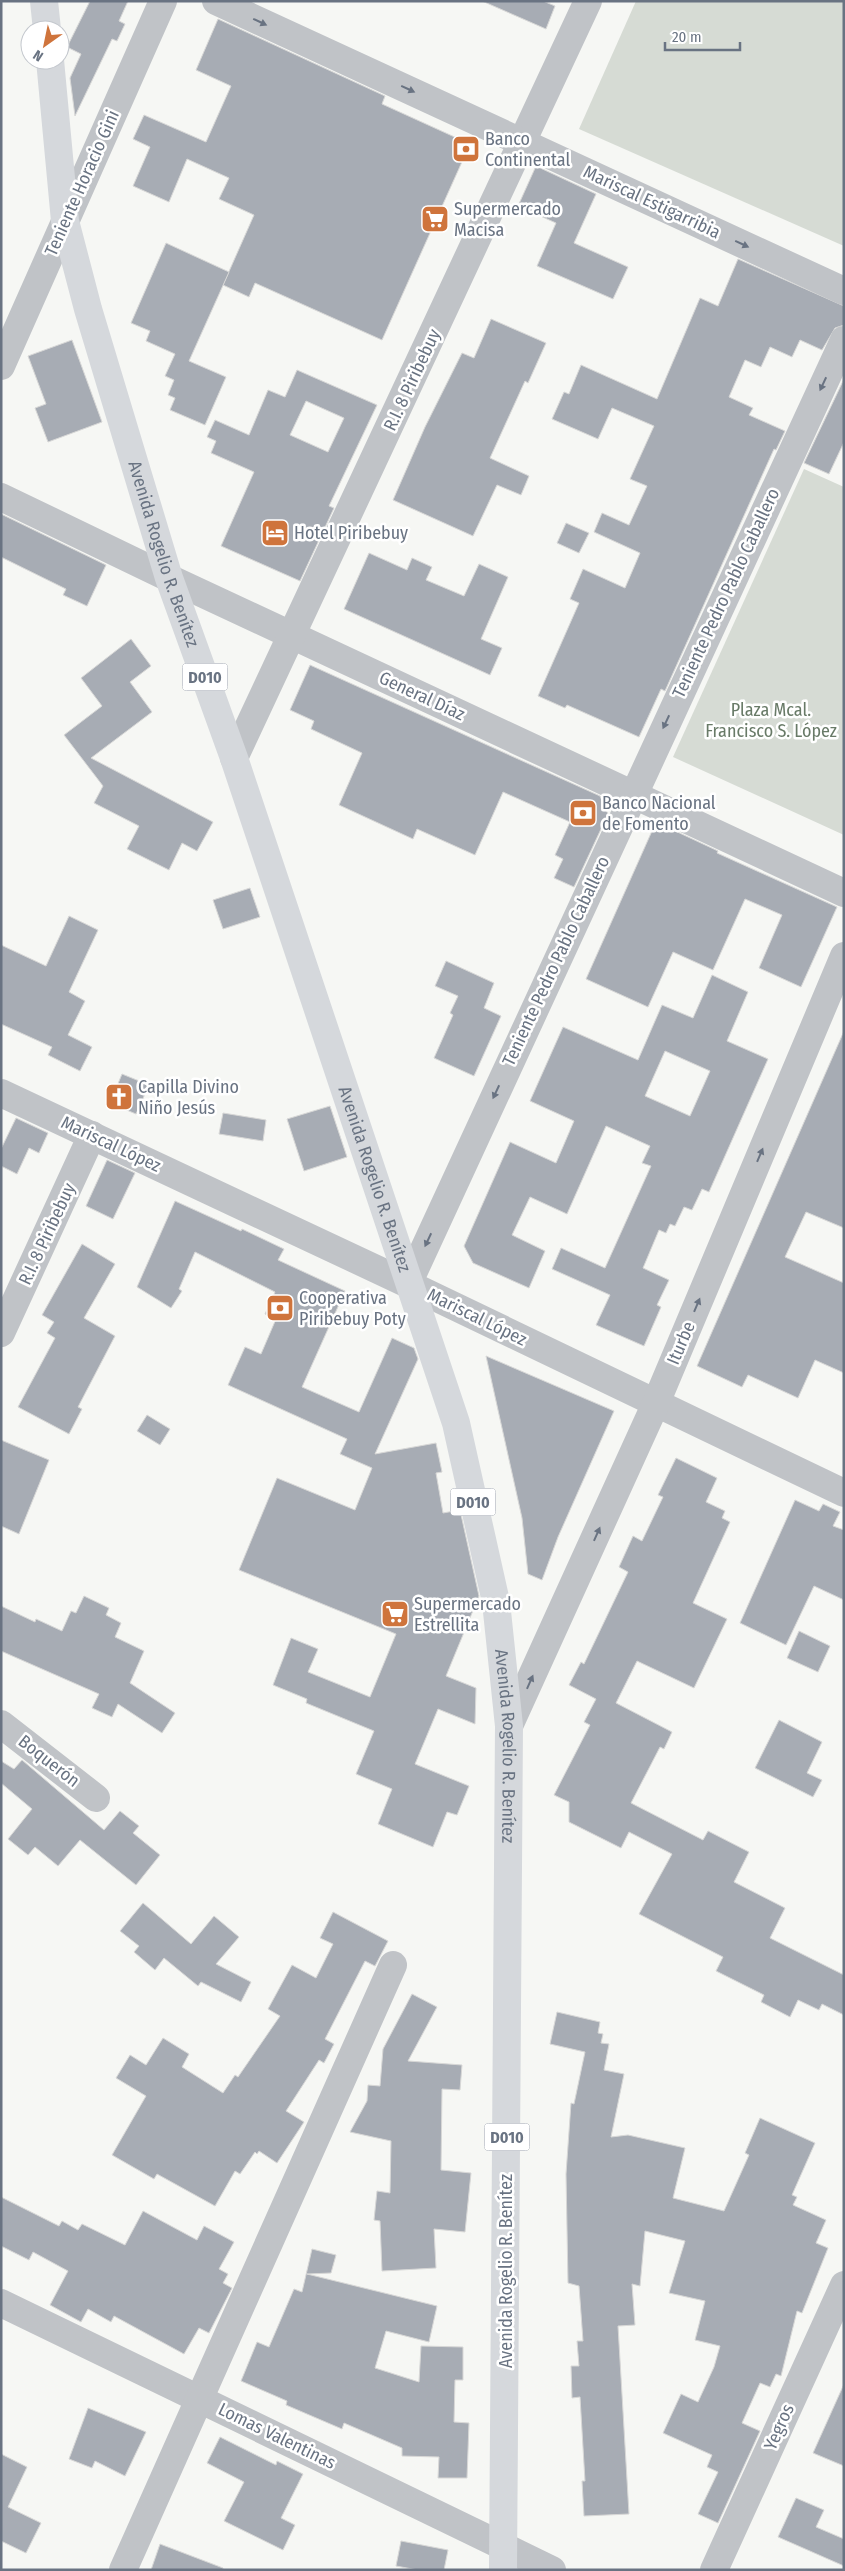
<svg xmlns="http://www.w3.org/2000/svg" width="845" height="2571" font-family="'Fira Sans Condensed',sans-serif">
<rect width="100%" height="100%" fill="#f6f7f4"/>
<g fill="#d6dbd4">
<polygon points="636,1 844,1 844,246 579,129"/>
<polygon points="804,469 844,487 844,835 673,757"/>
</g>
<g fill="#a7acb4" stroke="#d8d8d7" fill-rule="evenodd">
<polygon points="90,1 128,1 119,21 125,24 117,41 112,39 75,116 70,78 81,54 67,47"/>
<polygon points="482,1 543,1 555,6 546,29"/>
<polygon points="218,19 385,96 382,104 470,144 382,340 255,283 249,297 223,285 254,215 219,199 229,178 187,159 169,202 133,186 150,147 133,139 144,115 206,142 231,86 196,70"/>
<polygon points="536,166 596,194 574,243 628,267 613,299 537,266 556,223 518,206"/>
<polygon points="166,243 229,272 189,361 226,377 205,425 170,410 175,398 168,395 174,380 165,376 175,354 146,341 150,331 131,323"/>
<polygon points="738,259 844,306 844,325 835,328 822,350 800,340 792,357 770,347 761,367 745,360 729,397 753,408 749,415 785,431 776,450 774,449 665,691 661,689 639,737 567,705 565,708 538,696 579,603 570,599 583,569 625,588 640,553 594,532 602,513 629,525 647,486 630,479 654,426 612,408 598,439 552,419 564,392 569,394 581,365 657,399 700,298 718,306"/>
<polygon points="491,319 546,343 528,383 525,381 490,458 529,476 521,495 497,485 473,536 393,500 425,427 462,353 474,358"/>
<polygon points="72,340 102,422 48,442 35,408 46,404 28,356"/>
<path d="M297,370L377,405L329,506L334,508L300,581L221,546L254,472L211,453L216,441L207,437L215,420L249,435L268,390L285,397ZM306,401L344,418L328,452L290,435Z"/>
<polygon points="844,379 844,442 829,474 804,463"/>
<polygon points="1,514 106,565 87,606 63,595 66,589 1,557"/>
<polygon points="566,523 589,533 579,553 557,543"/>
<polygon points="369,553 407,570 412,558 432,567 426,580 464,596 479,564 508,577 481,639 502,648 490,675 344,609"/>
<polygon points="131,639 151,666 130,682 152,712 91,758 213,822 197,851 182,843 169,870 127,849 139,826 94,803 103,786 64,735 102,706 81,678"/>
<polygon points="310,665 600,796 608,814 574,887 554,878 563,859 555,855 570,822 503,792 475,855 417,829 413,839 339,805 362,753 311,729 314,721 290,710"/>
<polygon points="656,822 718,851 717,853 837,907 801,987 759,968 782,915 745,899 713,970 673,952 648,1007 586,979"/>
<polygon points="250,888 260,917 223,929 213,900"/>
<polygon points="69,916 98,930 69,992 85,1001 68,1035 92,1047 80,1071 48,1055 52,1047 1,1024 1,945 46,966"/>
<polygon points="446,961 494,983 484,1008 501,1016 474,1076 434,1058 453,1015 450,1013 458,996 435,986"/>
<path d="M712,975L748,992L727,1041L768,1059L709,1192L702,1189L692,1210L684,1207L675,1226L670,1224L666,1233L659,1230L643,1268L669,1280L657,1305L661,1307L644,1346L596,1325L610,1295L552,1269L561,1248L605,1268L651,1166L642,1163L650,1146L606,1126L567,1214L530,1197L512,1235L545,1251L529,1288L473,1263L464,1246L510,1142L556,1163L574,1121L530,1101L563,1027L638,1060L662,1005L693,1018ZM665,1051L710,1071L690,1116L645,1096Z"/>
<polygon points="844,1031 844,1228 806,1212 785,1257 844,1283 844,1373 815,1360 798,1398 748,1375 742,1387 697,1366"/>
<polygon points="122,1074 149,1085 136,1114 110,1103"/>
<polygon points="330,1106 347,1157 304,1171 287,1119"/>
<polygon points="223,1113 266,1120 263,1141 219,1134"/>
<polygon points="16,1118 48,1133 39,1153 29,1148 17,1174 1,1166 1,1149"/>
<polygon points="107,1160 135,1173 113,1219 86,1206"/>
<polygon points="175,1201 241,1231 242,1229 284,1249 278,1260 345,1291 302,1387 359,1412 392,1338 414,1348 418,1359 375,1454 436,1443 442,1472 436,1473 443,1513 460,1510 479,1596 446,1676 476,1688 475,1724 438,1709 415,1764 469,1786 457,1815 447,1812 433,1847 378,1824 392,1789 356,1774 374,1731 306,1703 307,1699 273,1685 291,1638 318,1649 308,1672 370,1697 396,1634 239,1570 277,1478 355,1510 372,1468 340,1454 347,1439 228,1385 245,1347 261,1354 276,1319 265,1314 275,1292 195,1252 179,1289 182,1291 171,1308 137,1287"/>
<polygon points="82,1244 115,1264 84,1318 115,1336 78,1407 82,1409 69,1434 18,1407 55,1338 47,1333 54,1322 42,1315"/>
<polygon points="486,1356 614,1411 558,1537 542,1580 528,1574 522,1518"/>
<polygon points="147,1415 170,1429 160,1445 137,1431"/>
<polygon points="1,1440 49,1460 19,1534 1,1526"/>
<polygon points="676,1458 717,1478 706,1502 725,1511 722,1518 730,1522 693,1603 727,1619 694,1688 637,1661 616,1703 672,1732 664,1749 660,1747 631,1803 703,1840 708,1831 749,1852 734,1882 785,1908 770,1938 844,1975 844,2015 822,2004 819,2010 798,2000 790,2017 761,2002 764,1995 716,1971 723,1957 639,1914 672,1854 629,1832 621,1848 569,1822 569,1802 554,1795 590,1725 584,1722 596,1699 569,1685 581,1662 584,1664 628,1572 619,1567 633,1536 642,1541 663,1497 658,1495"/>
<polygon points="795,1500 819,1511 823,1504 840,1512 833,1526 844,1530 844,1600 814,1586 786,1645 740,1623"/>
<polygon points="84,1596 109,1608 106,1615 121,1623 115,1637 144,1651 130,1683 175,1713 162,1733 118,1704 112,1717 92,1708 99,1694 1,1651 1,1606 35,1622 36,1619 62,1631 71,1611 76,1613"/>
<polygon points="799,1631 830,1646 818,1672 787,1658"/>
<polygon points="779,1720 822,1742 807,1773 822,1780 813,1797 755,1768"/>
<polygon points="22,1760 104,1830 120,1811 139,1826 133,1833 160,1855 136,1885 80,1840 58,1866 35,1847 28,1855 8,1839 32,1809 1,1783 1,1761 14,1769"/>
<polygon points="143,1903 191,1944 214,1916 239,1937 216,1964 251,1982 241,2002 201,1982 198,1986 164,1958 155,1970 134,1952 139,1946 120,1931"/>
<polygon points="333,1912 388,1941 375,1966 365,1961 325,2039 334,2044 324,2063 319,2060 286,2111 304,2122 277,2163 259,2151 257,2154 255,2152 240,2174 235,2171 215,2206 157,2174 154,2179 112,2155 146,2096 116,2078 130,2055 146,2065 163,2038 189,2054 182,2067 223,2093 235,2075 238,2077 280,2016 268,2009 292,1965 316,1978 333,1944 320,1938"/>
<polygon points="412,1994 437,2007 408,2061 462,2065 460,2090 442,2089 441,2170 471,2173 465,2232 434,2229 436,2268 382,2271 380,2221 374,2220 377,2191 390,2193 391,2141 350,2132 367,2101 368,2085 380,2086 383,2049"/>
<polygon points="557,2012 600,2022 598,2033 603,2034 601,2043 609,2044 604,2070 624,2074 611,2137 628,2135 685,2148 673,2198 724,2211 749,2155 745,2153 760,2118 815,2143 792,2195 797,2197 793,2205 826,2220 816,2243 828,2248 802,2313 797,2311 781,2376 776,2374 770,2387 760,2383 742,2423 760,2431 718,2523 698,2514 718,2472 707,2467 712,2455 663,2433 681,2394 698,2402 714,2367 720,2346 695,2340 705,2301 669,2293 685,2241 645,2231 640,2286 632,2284 635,2325 618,2326 629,2514 584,2516 582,2481 585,2481 580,2397 572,2398 571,2366 579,2366 577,2341 583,2341 579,2286 568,2283 566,2174 571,2103 574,2104 585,2052 550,2044"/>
<polygon points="1,2197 59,2226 62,2221 78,2230 82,2224 125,2245 143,2211 197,2240 204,2226 234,2242 219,2269 228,2274 223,2283 232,2288 209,2333 199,2328 184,2354 114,2316 111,2322 88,2309 81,2322 50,2305 68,2271 33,2252 29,2260 1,2246"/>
<polygon points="312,2249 336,2255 331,2273 307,2274 437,2306 429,2342 386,2331 375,2368 419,2382 421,2346 463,2347 463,2380 455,2380 454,2422 469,2423 467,2478 438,2478 439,2457 402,2456 402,2448 344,2423 342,2429 286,2405 287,2401 241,2381 257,2342 269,2347 294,2289 302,2292"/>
<polygon points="844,2384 844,2466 813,2453"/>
<polygon points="88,2408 146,2432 125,2476 95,2461 92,2468 69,2459"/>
<polygon points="220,2437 276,2465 277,2461 303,2474 281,2518 295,2525 283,2550 224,2521 244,2482 207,2463"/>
<polygon points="1,2454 27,2467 8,2507 41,2523 26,2553 1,2541"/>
<polygon points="796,2498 824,2510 816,2527 844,2539 844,2566 778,2537"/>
<polygon points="401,2541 448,2550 444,2570 418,2570 396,2566"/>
<polygon points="160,2544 223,2568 223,2570 151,2570"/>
</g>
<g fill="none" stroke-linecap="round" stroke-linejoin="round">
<g stroke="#c0c3c7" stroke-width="28">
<polyline points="1,366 163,1"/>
<polyline points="1,497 169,578 844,893"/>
<polyline points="234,758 588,1"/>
<polyline points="1,1093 408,1284 844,1493"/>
<polyline points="408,1284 844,340"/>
<polyline points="1,1333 92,1135"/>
<polyline points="1,1724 96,1798"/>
<polyline points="509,1726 656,1403 844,956"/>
<polyline points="1,2303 552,2570"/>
<polyline points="123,2570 393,1965"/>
<polyline points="714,2570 844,2285"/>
</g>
<polyline stroke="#c0c3c7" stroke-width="28" points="216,1 844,291"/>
<g stroke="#d5d8dc" stroke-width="28">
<polyline points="44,1 47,30"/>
<path id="s1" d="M50,60L65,221L88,309L169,578L234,758L456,1423L496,1602L509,1726L503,2570"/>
</g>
</g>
<defs><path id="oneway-solid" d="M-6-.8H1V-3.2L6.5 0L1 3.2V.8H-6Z" transform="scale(1.25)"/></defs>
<g fill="#697382">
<use href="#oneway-solid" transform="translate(260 22) rotate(25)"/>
<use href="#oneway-solid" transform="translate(408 89) rotate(25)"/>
<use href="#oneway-solid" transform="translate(742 244) rotate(25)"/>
<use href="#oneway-solid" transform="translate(823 384) rotate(115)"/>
<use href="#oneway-solid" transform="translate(666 722) rotate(115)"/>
<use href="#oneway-solid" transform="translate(496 1092) rotate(115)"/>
<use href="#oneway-solid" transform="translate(760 1155) rotate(-67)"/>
<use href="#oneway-solid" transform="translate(428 1240) rotate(115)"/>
<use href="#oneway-solid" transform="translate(697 1305) rotate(-67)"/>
<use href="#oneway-solid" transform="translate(597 1534) rotate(-66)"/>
<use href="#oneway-solid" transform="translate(530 1682) rotate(-66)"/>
</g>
<defs>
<symbol id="bank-square" viewBox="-11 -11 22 22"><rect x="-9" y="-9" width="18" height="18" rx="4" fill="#cf743c" stroke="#fff"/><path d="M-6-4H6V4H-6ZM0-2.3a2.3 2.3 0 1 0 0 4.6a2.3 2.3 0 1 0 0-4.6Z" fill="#fff"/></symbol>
<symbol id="supermarket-square" viewBox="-11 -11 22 22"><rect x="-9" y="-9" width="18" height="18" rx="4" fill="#cf743c" stroke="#fff"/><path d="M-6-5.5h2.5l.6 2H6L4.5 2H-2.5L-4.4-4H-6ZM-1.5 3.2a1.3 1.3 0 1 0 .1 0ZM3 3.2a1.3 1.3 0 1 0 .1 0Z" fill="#fff"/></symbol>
<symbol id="hotel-square" viewBox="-11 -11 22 22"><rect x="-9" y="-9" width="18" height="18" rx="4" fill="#cf743c" stroke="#fff"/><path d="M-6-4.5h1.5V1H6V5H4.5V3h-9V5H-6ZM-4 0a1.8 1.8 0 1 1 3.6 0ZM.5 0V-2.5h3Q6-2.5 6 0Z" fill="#fff"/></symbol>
<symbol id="church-square" viewBox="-11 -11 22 22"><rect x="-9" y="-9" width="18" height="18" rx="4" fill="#cf743c" stroke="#fff"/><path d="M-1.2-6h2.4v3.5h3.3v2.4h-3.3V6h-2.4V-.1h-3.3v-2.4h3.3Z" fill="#fff"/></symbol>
</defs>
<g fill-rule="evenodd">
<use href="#bank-square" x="450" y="133" width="32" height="32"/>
<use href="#supermarket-square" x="419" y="203" width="32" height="32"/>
<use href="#hotel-square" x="259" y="517" width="32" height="32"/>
<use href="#bank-square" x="567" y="797" width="32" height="32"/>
<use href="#church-square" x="103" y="1081" width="32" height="32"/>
<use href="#bank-square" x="264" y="1292" width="32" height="32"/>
<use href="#supermarket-square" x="379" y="1598" width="32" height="32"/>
</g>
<g text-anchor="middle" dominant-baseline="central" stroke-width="5" stroke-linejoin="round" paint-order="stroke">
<g fill="#fff" stroke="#969da8" stroke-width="1">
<rect x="182.5" y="663.5" width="45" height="27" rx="4"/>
<rect x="450.5" y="1488.5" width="45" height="27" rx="4"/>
<rect x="484.5" y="2123.5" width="45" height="27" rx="4"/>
</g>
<g font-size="16" font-weight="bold" fill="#697382">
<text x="205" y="677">D010</text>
<text x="473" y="1502">D010</text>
<text x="507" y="2137">D010</text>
</g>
<g font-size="18" fill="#697382" stroke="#fff" text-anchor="start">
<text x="485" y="139">Banco<tspan x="485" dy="21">Continental</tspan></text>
<text x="454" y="209">Supermercado<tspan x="454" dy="21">Macisa</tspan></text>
<text x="294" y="533">Hotel Piribebuy</text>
<text x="602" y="803">Banco Nacional<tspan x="602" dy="21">de Fomento</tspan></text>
<text x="138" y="1087">Capilla Divino<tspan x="138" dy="21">Niño Jesús</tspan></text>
<text x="299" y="1298">Cooperativa<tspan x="299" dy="21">Piribebuy Poty</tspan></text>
<text x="414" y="1604">Supermercado<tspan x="414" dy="21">Estrellita</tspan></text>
</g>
<g font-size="18" fill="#697382" stroke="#fff">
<text transform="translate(82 183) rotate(-66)">Teniente Horacio Gini</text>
<text transform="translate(652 202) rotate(25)">Mariscal Estigarribia</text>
<text transform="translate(412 380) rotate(-65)">R.I. 8 Piribebuy</text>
<text stroke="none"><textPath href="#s1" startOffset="509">Avenida Rogelio R. Benítez</textPath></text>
<text transform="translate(726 593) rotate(-65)">Teniente Pedro Pablo Caballero</text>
<text transform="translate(422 696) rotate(25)">General Díaz</text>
<text transform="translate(556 961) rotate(-65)">Teniente Pedro Pablo Caballero</text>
<text transform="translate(111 1144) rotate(25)">Mariscal López</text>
<text stroke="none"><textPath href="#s1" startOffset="1169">Avenida Rogelio R. Benítez</textPath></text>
<text transform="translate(47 1234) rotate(-65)">R.I. 8 Piribebuy</text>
<text transform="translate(477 1317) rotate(26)">Mariscal López</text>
<text transform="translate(681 1343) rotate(-67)">Iturbe</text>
<text stroke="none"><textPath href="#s1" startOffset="1754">Avenida Rogelio R. Benítez</textPath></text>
<text transform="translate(49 1761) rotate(38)">Boquerón</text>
<text transform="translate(506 2271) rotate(-90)">Avenida Rogelio R. Benítez</text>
<text transform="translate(779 2427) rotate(-66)">Yegros</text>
<text transform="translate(277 2436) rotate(26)">Lomas Valentinas</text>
</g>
<g font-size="18" fill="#687a67" stroke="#fff">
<text x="771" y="710">Plaza Mcal.<tspan x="771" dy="21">Francisco S. López</tspan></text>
</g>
</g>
<rect width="845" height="2571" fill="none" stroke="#697382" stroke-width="5"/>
<g transform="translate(45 45) rotate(213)"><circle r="24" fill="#ffffff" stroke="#c3c7cd"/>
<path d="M0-4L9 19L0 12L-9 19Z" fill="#cf743c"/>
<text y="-8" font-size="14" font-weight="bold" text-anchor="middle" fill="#697382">N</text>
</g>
<path d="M665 42v8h75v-8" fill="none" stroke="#697382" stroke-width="2.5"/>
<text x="672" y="42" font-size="15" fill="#697382" stroke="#ffffff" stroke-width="4" paint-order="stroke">20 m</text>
</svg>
